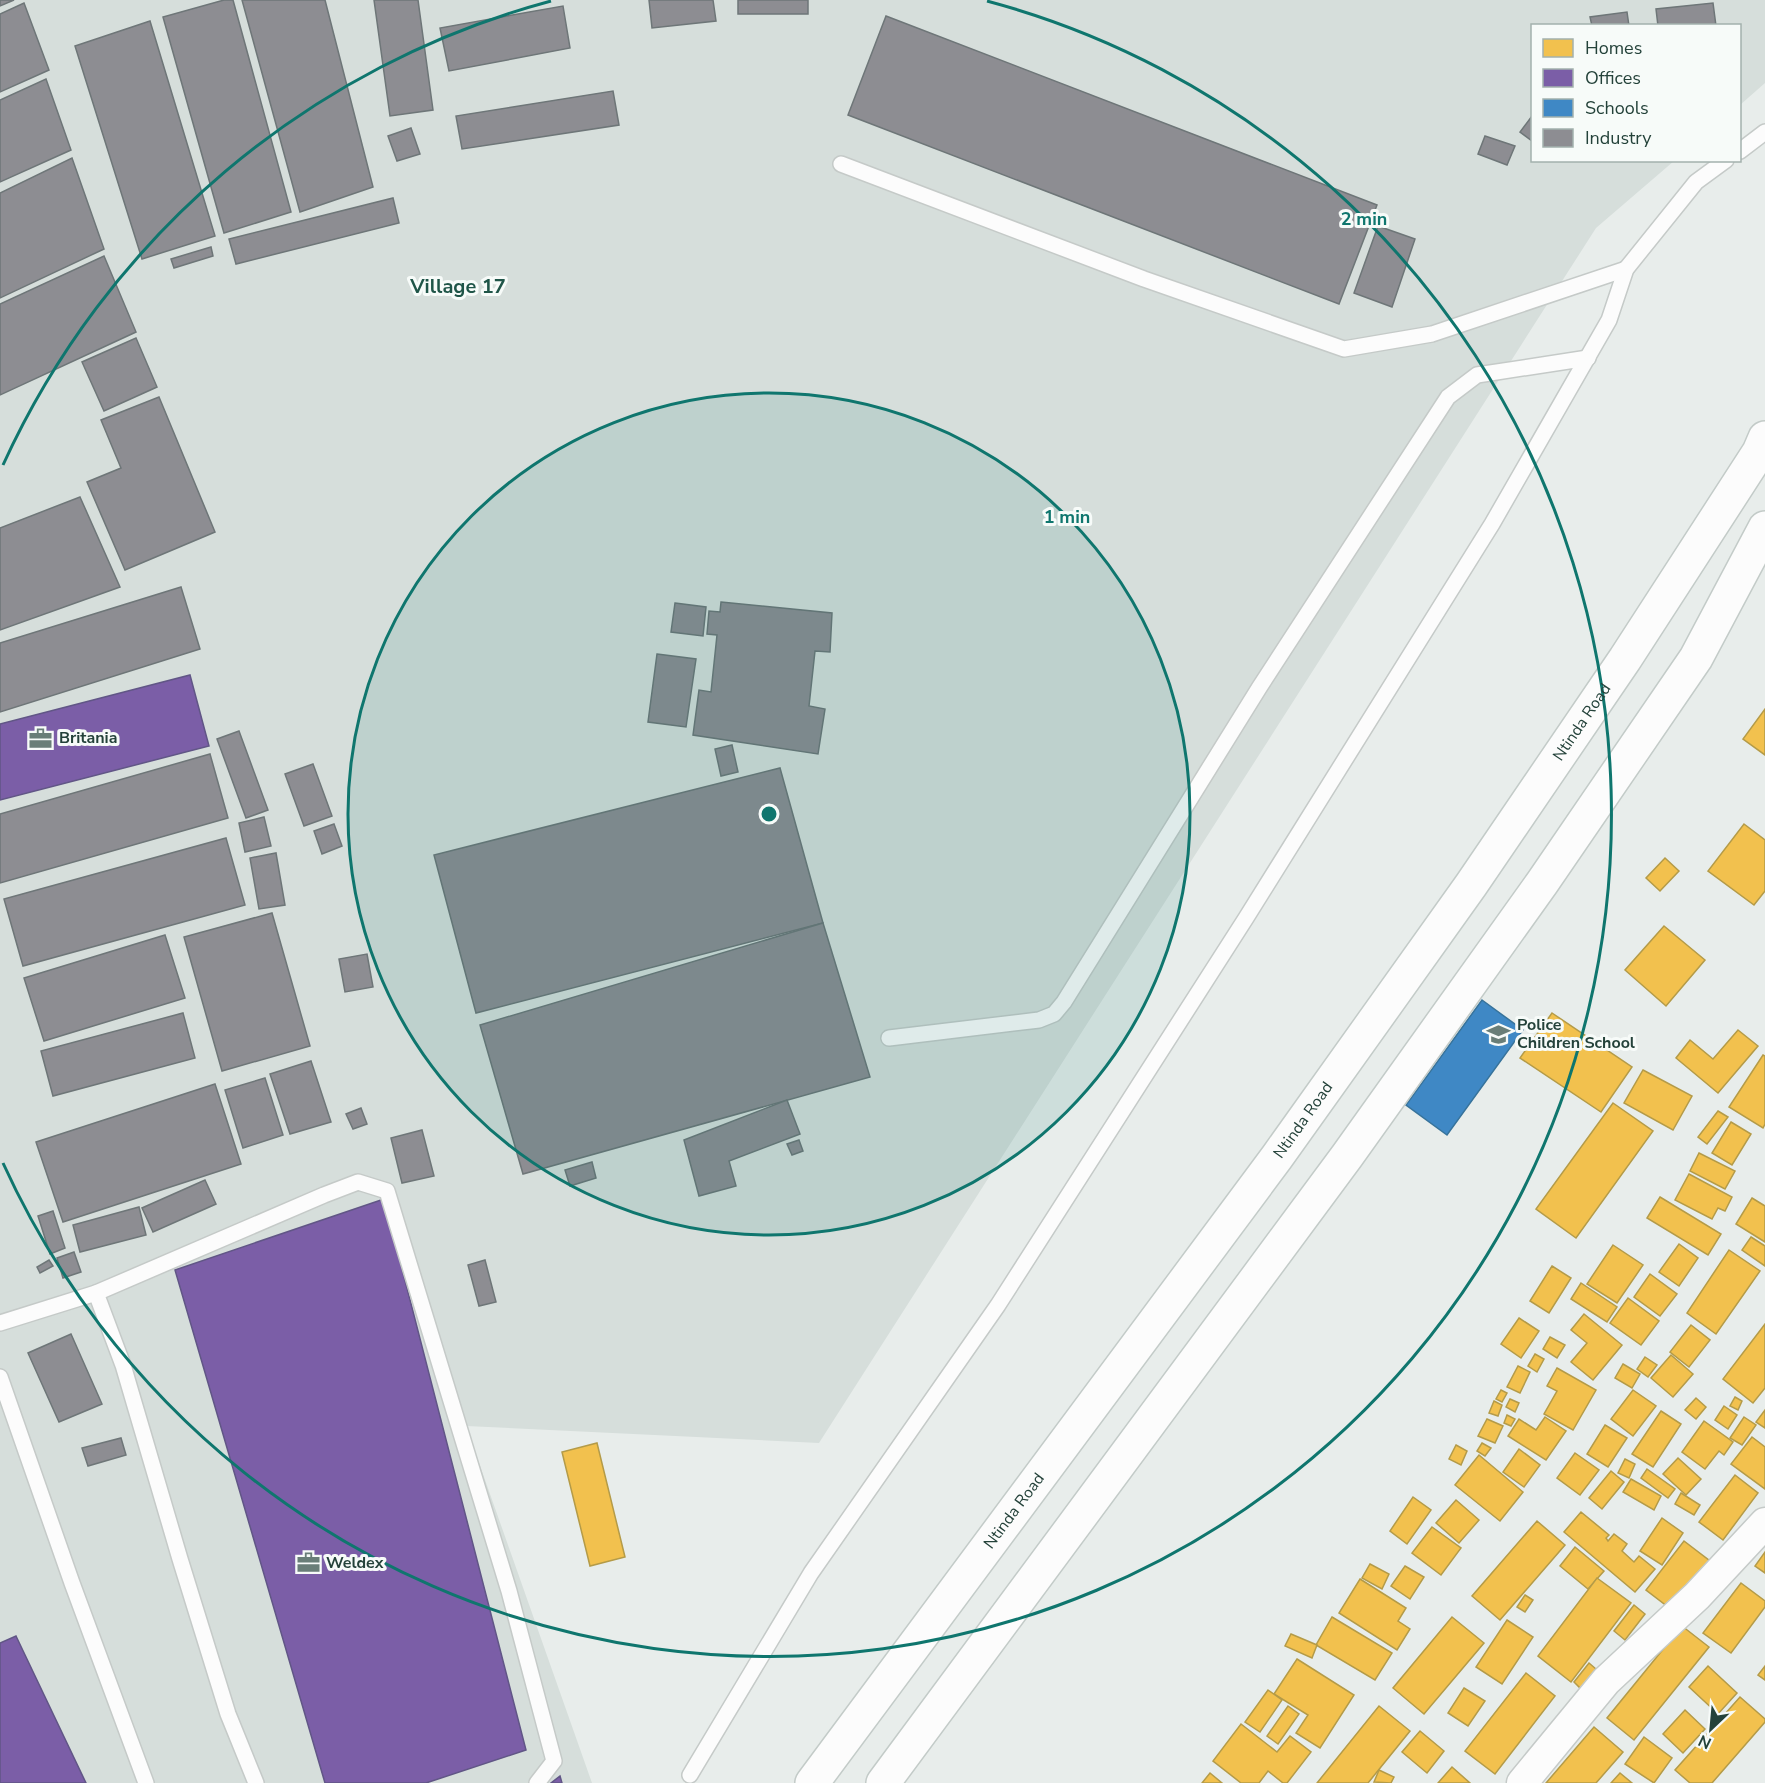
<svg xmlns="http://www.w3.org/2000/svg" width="1765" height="1783" font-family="'Nunito Sans',sans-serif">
<rect width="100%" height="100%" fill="#e8edeb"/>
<polygon fill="#d6dedb" points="0,0 1765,0 1765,83 1740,105 1740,26 1532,26 1532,160 1674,161 1596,228 819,1443 466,1426 592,1783 0,1783"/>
<g fill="#f2c14e" stroke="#b49b48" stroke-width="1.5">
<polygon points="1765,709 1765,755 1743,739"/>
<polygon points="1744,824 1765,840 1765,891 1754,905 1708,871"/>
<polygon points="1665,858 1679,871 1660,891 1646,878"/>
<polygon points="1664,926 1705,960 1666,1006 1625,970"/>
<polygon points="1552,1013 1632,1067 1601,1112 1520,1058"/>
<polygon points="1738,1030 1758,1046 1718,1093 1676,1058 1690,1040 1713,1059"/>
<polygon points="1763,1055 1765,1056 1765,1124 1763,1128 1729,1107"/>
<polygon points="1643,1070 1692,1096 1673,1130 1624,1103"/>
<polygon points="1613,1103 1653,1131 1576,1238 1536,1209"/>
<polygon points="1718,1111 1728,1117 1707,1144 1698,1137"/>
<polygon points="1731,1122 1751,1134 1732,1165 1712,1153"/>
<polygon points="1699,1153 1735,1171 1725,1189 1690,1171"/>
<polygon points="1689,1174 1732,1197 1725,1211 1718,1208 1712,1219 1675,1200"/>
<polygon points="1660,1197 1721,1234 1708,1255 1647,1218"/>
<polygon points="1752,1198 1765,1206 1765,1242 1736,1224"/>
<polygon points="1751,1237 1765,1246 1765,1266 1742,1250"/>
<polygon points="1679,1244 1698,1258 1679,1286 1659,1272"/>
<polygon points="1613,1245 1643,1265 1617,1303 1587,1284"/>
<polygon points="1729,1250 1760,1271 1716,1334 1687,1313"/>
<polygon points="1552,1266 1571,1278 1549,1313 1530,1301"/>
<polygon points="1650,1274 1677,1294 1660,1316 1634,1297"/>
<polygon points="1581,1283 1617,1307 1607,1322 1571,1299"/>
<polygon points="1628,1298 1659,1321 1641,1345 1610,1323"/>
<polygon points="1584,1314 1622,1345 1593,1380 1571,1362 1587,1343 1571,1330"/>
<polygon points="1519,1318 1539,1331 1521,1358 1501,1344"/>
<polygon points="1765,1324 1765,1388 1753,1403 1723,1379"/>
<polygon points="1691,1325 1710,1340 1689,1367 1670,1352"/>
<polygon points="1550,1337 1565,1345 1557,1358 1543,1349"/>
<polygon points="1535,1354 1544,1359 1537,1372 1528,1366"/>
<polygon points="1671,1355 1693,1374 1673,1397 1651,1378"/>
<polygon points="1645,1357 1657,1365 1648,1377 1637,1369"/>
<polygon points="1623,1364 1640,1374 1632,1388 1615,1378"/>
<polygon points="1518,1366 1530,1372 1520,1393 1507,1387"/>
<polygon points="1557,1368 1596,1390 1573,1430 1544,1414 1557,1391 1547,1386"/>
<polygon points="1501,1390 1507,1393 1502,1402 1496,1399"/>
<polygon points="1633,1390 1656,1406 1633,1436 1611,1419"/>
<polygon points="1735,1397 1742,1401 1738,1410 1730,1406"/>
<polygon points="1696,1398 1706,1407 1696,1419 1685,1410"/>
<polygon points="1510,1399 1519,1403 1515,1412 1506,1407"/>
<polygon points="1494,1401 1502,1405 1498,1416 1489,1413"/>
<polygon points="1724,1406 1737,1415 1728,1429 1715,1420"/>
<polygon points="1765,1410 1765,1428 1756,1422"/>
<polygon points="1661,1411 1681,1424 1653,1467 1632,1454"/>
<polygon points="1507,1415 1515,1419 1511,1426 1504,1423"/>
<polygon points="1545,1417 1566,1431 1546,1460 1508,1436 1519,1419 1536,1430"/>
<polygon points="1744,1417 1756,1425 1742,1445 1730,1438"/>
<polygon points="1487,1419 1503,1426 1495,1443 1478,1436"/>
<polygon points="1704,1421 1733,1442 1724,1455 1719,1451 1705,1469 1682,1452"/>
<polygon points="1605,1425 1627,1438 1608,1467 1587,1454"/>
<polygon points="1752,1437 1765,1447 1765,1489 1731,1464"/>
<polygon points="597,1443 625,1557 590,1566 562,1452"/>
<polygon points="1482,1443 1491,1448 1485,1456 1477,1451"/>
<polygon points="1456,1445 1467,1451 1461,1465 1449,1459"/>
<polygon points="1519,1449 1540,1465 1524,1487 1503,1472"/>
<polygon points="1575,1453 1599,1470 1580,1495 1557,1478"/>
<polygon points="1479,1455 1523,1492 1500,1521 1455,1485"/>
<polygon points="1678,1458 1701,1479 1686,1495 1663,1474"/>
<polygon points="1625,1459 1635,1464 1629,1478 1618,1473"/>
<polygon points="1647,1469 1675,1489 1668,1498 1641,1478"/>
<polygon points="1611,1471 1624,1482 1602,1509 1589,1498"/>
<polygon points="1735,1475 1758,1493 1723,1540 1699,1522"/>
<polygon points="1631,1479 1661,1496 1654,1510 1623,1492"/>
<polygon points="1681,1493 1700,1505 1694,1515 1675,1504"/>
<polygon points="1413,1497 1431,1510 1407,1544 1390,1531"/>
<polygon points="1456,1500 1479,1520 1459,1543 1436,1523"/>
<polygon points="1581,1512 1609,1535 1606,1538 1608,1541 1614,1534 1627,1544 1622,1551 1634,1562 1639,1556 1655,1569 1635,1592 1564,1532"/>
<polygon points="1662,1518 1683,1533 1662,1565 1640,1551"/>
<polygon points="1537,1521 1565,1545 1500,1620 1472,1596"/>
<polygon points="1432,1527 1461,1548 1441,1575 1412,1553"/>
<polygon points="1684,1541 1710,1561 1672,1610 1646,1590"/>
<polygon points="1575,1547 1604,1571 1588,1589 1560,1566"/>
<polygon points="1765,1552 1765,1573 1755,1566"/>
<polygon points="1370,1564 1389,1574 1382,1589 1362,1578"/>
<polygon points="1405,1566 1424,1577 1410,1599 1391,1586"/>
<polygon points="1597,1578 1631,1603 1571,1682 1538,1656"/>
<polygon points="1360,1579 1406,1608 1398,1621 1410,1629 1397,1650 1339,1613"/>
<polygon points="1741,1583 1765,1601 1765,1607 1731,1653 1703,1633"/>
<polygon points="1525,1595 1533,1600 1525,1612 1517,1607"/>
<polygon points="1634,1605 1645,1614 1625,1640 1614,1631"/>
<polygon points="1332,1617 1392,1653 1375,1680 1316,1645"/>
<polygon points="1452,1617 1484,1643 1424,1714 1393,1688"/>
<polygon points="1507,1620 1533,1637 1502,1684 1476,1667"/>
<polygon points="1682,1626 1709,1647 1634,1740 1607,1718"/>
<polygon points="1291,1634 1317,1645 1312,1658 1285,1646"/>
<polygon points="1297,1659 1354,1695 1320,1748 1296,1733 1308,1715 1274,1694"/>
<polygon points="1589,1663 1596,1669 1581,1689 1574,1682"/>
<polygon points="1708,1666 1737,1693 1718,1714 1689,1687"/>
<polygon points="1765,1666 1765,1680 1758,1675"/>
<polygon points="1526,1673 1555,1696 1495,1774 1465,1751"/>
<polygon points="1464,1688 1485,1701 1468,1726 1448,1713"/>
<polygon points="1268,1690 1282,1700 1260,1732 1245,1722"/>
<polygon points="1740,1697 1765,1719 1765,1722 1712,1783 1690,1783 1675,1770"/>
<polygon points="1288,1706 1299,1714 1278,1744 1267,1736"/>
<polygon points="1379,1706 1410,1731 1368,1783 1317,1783"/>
<polygon points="1685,1710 1705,1729 1683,1753 1663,1734"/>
<polygon points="1241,1724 1277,1752 1290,1736 1311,1752 1287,1783 1283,1783 1268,1771 1259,1783 1241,1783 1213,1761"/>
<polygon points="1594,1727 1623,1752 1596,1783 1546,1783"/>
<polygon points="1420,1731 1444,1751 1427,1773 1402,1752"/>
<polygon points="1644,1737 1672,1758 1654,1783 1625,1764"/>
<polygon points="1452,1767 1470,1783 1438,1783"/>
<polygon points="1379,1770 1394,1777 1391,1783 1374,1782"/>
<polygon points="1210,1773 1222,1783 1202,1783"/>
<polygon points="1620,1773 1632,1783 1611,1783"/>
</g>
<g fill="#7b5ea7" stroke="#615686" stroke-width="1.5">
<polygon points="190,675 209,746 0,800 0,724"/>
<polygon points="384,1199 526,1750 426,1783 325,1783 175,1270"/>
<polygon points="16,1636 86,1783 0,1783 0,1643"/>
<polygon points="560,1776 562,1783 551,1783"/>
</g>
<polygon fill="#3f88c5" stroke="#37739b" stroke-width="1.5" points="1482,1000 1523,1030 1447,1135 1406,1105"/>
<g fill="#8d8d92" stroke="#6e7678" stroke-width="1.5">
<polygon points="0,0 14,0 0,6"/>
<polygon points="224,0 233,0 291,212 224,233 163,17"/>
<polygon points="242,0 325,0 373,187 300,212"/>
<polygon points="374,0 418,0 433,110 390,116"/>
<polygon points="649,0 713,0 716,21 652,28"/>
<rect x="738" y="0" width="70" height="14"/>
<polygon points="24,3 49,70 0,92 0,14"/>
<polygon points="1713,3 1716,26 1658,26 1656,9"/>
<polygon points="563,6 570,48 449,71 440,28"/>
<polygon points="1627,12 1629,26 1592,26 1590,17"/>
<polygon points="886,16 1377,205 1339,304 848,115"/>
<polygon points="150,21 215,236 142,259 75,46"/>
<polygon points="46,79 71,150 0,182 0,100"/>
<polygon points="613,91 619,125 462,149 456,116"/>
<polygon points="1532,116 1532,141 1520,132"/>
<polygon points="411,128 420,154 397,161 388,136"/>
<polygon points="1485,136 1515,146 1507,165 1478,154"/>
<polygon points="72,158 104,249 0,298 0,193"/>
<polygon points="393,198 399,223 236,264 229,239"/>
<polygon points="1378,226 1415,239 1392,307 1354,293"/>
<polygon points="211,247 213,256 174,268 171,259"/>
<polygon points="104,256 136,332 0,395 0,304"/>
<polygon points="136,338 157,387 104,411 82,362"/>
<polygon points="159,397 215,532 125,570 87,482 121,468 101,420"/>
<polygon points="80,497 120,587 0,630 0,528"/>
<polygon points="181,587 200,649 0,712 0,643"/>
<polygon points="721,602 832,613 830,652 815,651 809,706 825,709 818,754 693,735 699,690 711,692 717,635 707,634 709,611 720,612"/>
<polygon points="675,603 706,607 703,636 671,632"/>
<polygon points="657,654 696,659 686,727 648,722"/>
<polygon points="239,731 268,810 246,818 217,739"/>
<polygon points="732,745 738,772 721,776 715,749"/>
<polygon points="210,754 228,818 0,883 0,814"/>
<polygon points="313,764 332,816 304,826 285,774"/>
<polygon points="780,768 823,923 476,1013 434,855"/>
<polygon points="264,817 271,846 245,852 239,823"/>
<polygon points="334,824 342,846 322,854 314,831"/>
<polygon points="226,838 245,905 23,966 4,899"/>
<polygon points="276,853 285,905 259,909 250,858"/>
<polygon points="272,913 310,1046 222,1071 184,937"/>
<polygon points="823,923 870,1077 523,1174 480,1025"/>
<polygon points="165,935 185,998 44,1041 24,978"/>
<polygon points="367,954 373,987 345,992 339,959"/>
<polygon points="183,1013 195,1058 53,1096 41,1051"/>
<polygon points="311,1061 331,1122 290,1134 270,1074"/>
<polygon points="265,1078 283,1135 243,1148 225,1090"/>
<polygon points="215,1084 241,1164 63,1222 36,1142"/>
<polygon points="787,1100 800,1134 729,1161 736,1186 699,1196 684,1140"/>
<polygon points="361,1108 367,1124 353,1129 346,1114"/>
<polygon points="422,1130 434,1176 402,1183 391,1138"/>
<polygon points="799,1140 803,1151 792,1155 787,1144"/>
<polygon points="592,1162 596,1178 570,1186 565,1170"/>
<polygon points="205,1180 216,1204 153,1232 142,1208"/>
<polygon points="139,1207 146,1235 80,1252 73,1225"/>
<polygon points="53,1211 65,1248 50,1254 38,1216"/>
<polygon points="74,1252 81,1272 63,1278 57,1258"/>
<polygon points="49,1260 53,1266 40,1273 37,1267"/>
<polygon points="485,1260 496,1302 479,1306 468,1265"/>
<polygon points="71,1334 102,1404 59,1422 28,1353"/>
<polygon points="121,1438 126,1455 88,1466 82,1448"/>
</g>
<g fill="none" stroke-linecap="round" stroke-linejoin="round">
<defs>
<g id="lane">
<polyline points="1740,151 1765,132"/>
<polyline points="841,164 1144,279 1344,349 1432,334 1626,269"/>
<polyline points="889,1038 1039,1020 1054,1014 1064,1002 1259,688 1448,397 1477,375 1588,358"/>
<polyline points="0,1323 96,1293"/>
<polyline points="0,1377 72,1583 146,1783"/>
<polyline points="690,1775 811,1573 998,1305 1246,918 1492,524 1609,320 1626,269 1696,182 1726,160"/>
<polyline points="256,1783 228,1714 180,1559 123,1365 96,1293 324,1195 358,1182 387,1191 509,1591 554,1761 537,1783"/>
</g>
<polyline id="street" points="1522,1783 1606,1681 1697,1596 1765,1523"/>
<g id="secondary">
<path id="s1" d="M812,1783L1277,1157L1471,885L1625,659L1759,452L1765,438"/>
<polyline points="883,1783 1347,1156 1542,883 1696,658 1765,528"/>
</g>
</defs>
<use href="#lane" stroke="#c5cac8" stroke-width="18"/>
<use href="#street" stroke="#c5cac8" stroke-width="33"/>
<use href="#secondary" stroke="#c3cbc8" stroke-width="36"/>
<use href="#lane" stroke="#fcfcfc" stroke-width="15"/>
<use href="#street" stroke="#fcfcfc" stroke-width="30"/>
<use href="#secondary" stroke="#fcfcfc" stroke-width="33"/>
</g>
<circle cx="769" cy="814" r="421" fill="#0f766e" fill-opacity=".12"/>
<g fill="none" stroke="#0f766e" stroke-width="3">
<circle cx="769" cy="814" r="421"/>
<path d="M3 465A842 842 0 0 1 551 1M987 1A842 842 0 1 1 3 1163"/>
</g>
<defs>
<symbol id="office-bare" viewBox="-9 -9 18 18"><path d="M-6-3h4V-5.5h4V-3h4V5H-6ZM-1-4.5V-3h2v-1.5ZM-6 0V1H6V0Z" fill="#697e78" stroke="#f7fbf9" stroke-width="2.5" paint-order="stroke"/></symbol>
<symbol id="school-bare" viewBox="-9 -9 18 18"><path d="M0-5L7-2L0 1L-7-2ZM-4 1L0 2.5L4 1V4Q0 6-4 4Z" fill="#697e78" stroke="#f7fbf9" stroke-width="2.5" paint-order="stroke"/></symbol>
</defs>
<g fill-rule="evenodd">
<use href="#office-bare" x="24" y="722" width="33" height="33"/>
<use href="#school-bare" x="1482" y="1018" width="33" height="33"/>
<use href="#office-bare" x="292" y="1546" width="33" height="33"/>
</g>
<g text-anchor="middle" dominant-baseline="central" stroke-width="6" stroke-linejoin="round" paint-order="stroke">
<g font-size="16" fill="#24423a" stroke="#f7fbf9">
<text stroke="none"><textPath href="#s1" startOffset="1311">Ntinda Road</textPath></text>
<text stroke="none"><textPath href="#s1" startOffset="825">Ntinda Road</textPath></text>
<text stroke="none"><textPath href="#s1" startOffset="339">Ntinda Road</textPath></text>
</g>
<g font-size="16" font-weight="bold" fill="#24423a" stroke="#f7fbf9" text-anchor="start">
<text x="59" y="738">Britania</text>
<text x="1517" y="1025">Police<tspan x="1517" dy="18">Children School</tspan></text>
<text x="326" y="1563">Weldex</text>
</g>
<g font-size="20" font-weight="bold" fill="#1f5548" stroke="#f7fbf9">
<text x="458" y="286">Village 17</text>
</g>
</g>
<circle cx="769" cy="814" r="9" fill="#0f766e" stroke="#f7fbf9" stroke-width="3"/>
<g font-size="18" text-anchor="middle" font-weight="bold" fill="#0f766e" stroke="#f7fbf9" stroke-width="6" stroke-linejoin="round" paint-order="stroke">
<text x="1364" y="225">2 min</text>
<text x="1067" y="523">1 min</text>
</g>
<rect x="1531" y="24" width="210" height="138" fill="#f7fbf9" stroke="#a3b1ad" stroke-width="1.5"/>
<rect x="1543" y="39" width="30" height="18" fill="#f2c14e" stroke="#a3b1ad" stroke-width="1.5"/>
<text x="1585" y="54" font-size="18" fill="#24423a">Homes</text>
<rect x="1543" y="69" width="30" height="18" fill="#7b5ea7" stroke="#a3b1ad" stroke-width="1.5"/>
<text x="1585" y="84" font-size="18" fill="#24423a">Offices</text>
<rect x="1543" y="99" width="30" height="18" fill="#3f88c5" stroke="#a3b1ad" stroke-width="1.5"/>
<text x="1585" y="114" font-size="18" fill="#24423a">Schools</text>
<rect x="1543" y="129" width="30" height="18" fill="#8d8d92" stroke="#a3b1ad" stroke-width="1.5"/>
<text x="1585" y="144" font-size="18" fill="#24423a">Industry</text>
<g transform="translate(1711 1729) rotate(206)" stroke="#f7fbf9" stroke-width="4.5" paint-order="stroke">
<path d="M0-4.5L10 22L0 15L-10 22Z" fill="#24423a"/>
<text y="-9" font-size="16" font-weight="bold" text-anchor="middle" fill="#24423a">N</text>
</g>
</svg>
